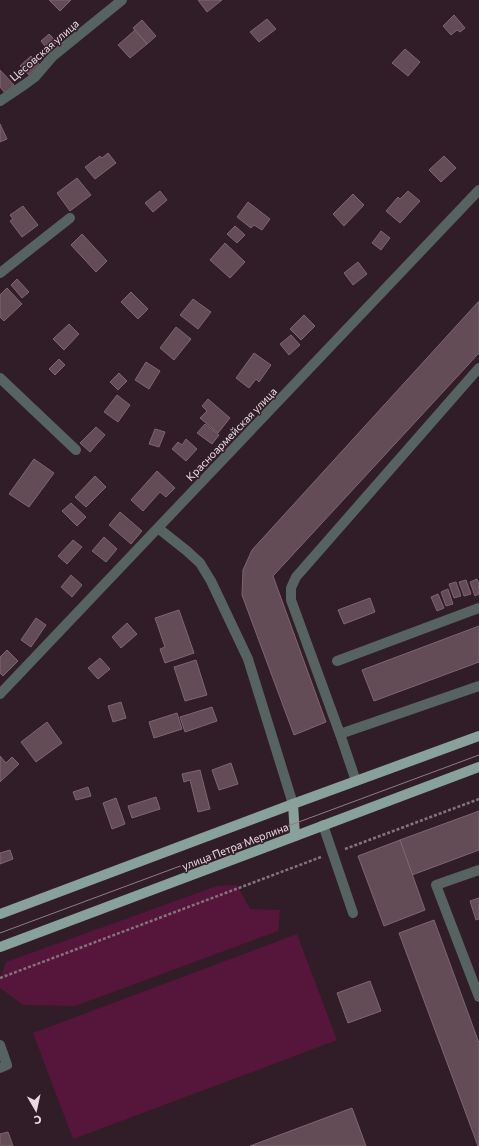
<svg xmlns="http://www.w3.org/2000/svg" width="479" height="1146" font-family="Commissioner,sans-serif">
<rect width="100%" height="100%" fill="#311d27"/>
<g fill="#56153a">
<polygon points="237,885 250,909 280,910 278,931 75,1006 23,1005 0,988 0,980 6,962 217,886"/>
<polygon points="297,934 337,1040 73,1139 33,1033"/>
</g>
<g fill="#644c57" stroke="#7f6571">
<polygon points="49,0 71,0 60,11"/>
<polygon points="198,0 222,0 207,12"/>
<polygon points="454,15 465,28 460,32 457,30 451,35 443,26"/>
<polygon points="267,19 276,29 259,42 250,32"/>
<polygon points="142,20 156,36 147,44 133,28"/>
<polygon points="135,30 147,44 130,58 118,45"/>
<polygon points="49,34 57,42 48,50 41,41"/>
<polygon points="405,49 420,62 408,76 392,63"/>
<polygon points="31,56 40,65 29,75 20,66"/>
<polygon points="0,70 14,85 5,93 0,87"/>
<polygon points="0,124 7,139 0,142"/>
<polygon points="108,153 116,163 95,179 85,167 100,156 102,158"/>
<polygon points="444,156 456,168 441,182 429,170"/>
<polygon points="77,178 91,195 70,211 57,193"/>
<polygon points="160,191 167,200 153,212 145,203"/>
<polygon points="408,191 420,201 400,223 386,211 398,197 400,199"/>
<polygon points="353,194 364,205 344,226 333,214"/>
<polygon points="248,202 270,219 262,230 254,225 251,228 237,217"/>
<polygon points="23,206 38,225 22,237 10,221 13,219 10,215"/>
<polygon points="235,226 245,235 237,243 227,234"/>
<polygon points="381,231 390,238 381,250 372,243"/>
<polygon points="82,234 107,261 96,272 71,245"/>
<polygon points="225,243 245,262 230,278 210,260"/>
<polygon points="358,262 367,274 353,285 344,273"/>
<polygon points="17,279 29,292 22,298 11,285"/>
<polygon points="7,288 22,304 4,321 0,317 0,295"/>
<polygon points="131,292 148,309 138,319 121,302"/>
<polygon points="193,299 211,312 198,329 180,315"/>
<polygon points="479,301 479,353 273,576 326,722 294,735 242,595 243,570 252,550"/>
<polygon points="304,315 315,326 301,340 290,329"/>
<polygon points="69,324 79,334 64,350 53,339"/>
<polygon points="176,327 191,339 174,360 160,348"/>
<polygon points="291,335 300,345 289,355 280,344"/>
<polygon points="254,353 271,365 259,382 256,379 249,388 236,378"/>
<polygon points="59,359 65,365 55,375 49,369"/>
<polygon points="146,362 160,371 149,389 135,380"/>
<polygon points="119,373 127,381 118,390 110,382"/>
<polygon points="117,395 130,405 118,422 104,412"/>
<polygon points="208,399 230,418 218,433 200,418 207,411 202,406"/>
<polygon points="205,424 219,435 212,444 197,433"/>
<polygon points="96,427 105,435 90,452 80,443"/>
<polygon points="155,429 165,432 159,447 149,444"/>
<polygon points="186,439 197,449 186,461 172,449 178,442 182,445"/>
<polygon points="34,459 54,473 29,507 9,494"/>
<polygon points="157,471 175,488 166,497 160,492 143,511 131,500"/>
<polygon points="95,476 106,487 86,507 75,497"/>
<polygon points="71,503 86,517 77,526 62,511"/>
<polygon points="120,512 142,531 131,544 109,525"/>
<polygon points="104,537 117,549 106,562 92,551"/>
<polygon points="73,540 82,547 67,564 58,556"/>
<polygon points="71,575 82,585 72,597 61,587"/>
<polygon points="477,579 479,584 479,594 475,596 470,582"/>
<polygon points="466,580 471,594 464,596 459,582"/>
<polygon points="456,582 461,596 454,598 449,584"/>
<polygon points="448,589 453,604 446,606 441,592"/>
<polygon points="438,594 444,608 437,611 431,597"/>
<polygon points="370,598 375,612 344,624 338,610"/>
<polygon points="179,610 194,653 165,663 160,649 165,647 155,618"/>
<polygon points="36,618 46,625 31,647 21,640"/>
<polygon points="127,623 137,634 121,648 112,637"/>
<polygon points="479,626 479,662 374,701 362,670"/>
<polygon points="7,650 18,661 3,676 0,673 0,657"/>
<polygon points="100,658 110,669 98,679 88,668"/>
<polygon points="196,660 207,695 185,701 174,667"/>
<polygon points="121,702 126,718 113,722 108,706"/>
<polygon points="212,707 217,721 185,732 180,717"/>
<polygon points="177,713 182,729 154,738 149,722"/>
<polygon points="47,722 62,743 36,762 21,742"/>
<polygon points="0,756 6,763 12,757 19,764 0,782"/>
<polygon points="231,763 238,784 219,790 212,770"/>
<polygon points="200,770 210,809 198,812 190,780 184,782 182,774"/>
<polygon points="88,787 91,796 76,800 73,792"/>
<polygon points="156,797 160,809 132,818 128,806"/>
<polygon points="116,798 125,824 112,829 103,803"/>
<polygon points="479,811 479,850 412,875 400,840"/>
<polygon points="400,840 425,910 384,926 358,856"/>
<polygon points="10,850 13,859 0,864 0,853"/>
<polygon points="479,898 479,919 476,920 470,901"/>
<polygon points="434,920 479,1043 479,1146 478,1146 399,933"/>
<polygon points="370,981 381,1011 348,1023 337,993"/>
<polygon points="352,1108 366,1146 250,1146"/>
<polygon points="8,1132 13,1146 0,1146 0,1134"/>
</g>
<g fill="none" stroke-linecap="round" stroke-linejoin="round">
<g stroke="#85737c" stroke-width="2.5" stroke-dasharray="3 2" stroke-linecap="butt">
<polyline points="345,849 479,799"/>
<polyline points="0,978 321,857"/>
</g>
<g stroke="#566360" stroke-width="10">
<polyline points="0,101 24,85 35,77 53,56 122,0"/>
<polyline points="0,273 70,218"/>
<polyline points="0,378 76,450"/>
<polyline points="158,528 187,551 200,563 211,581 248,659 293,804"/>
<polyline points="337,661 479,608"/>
<polyline points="0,694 479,190"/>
<polyline points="340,734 291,600 291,588 296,577 479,368"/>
<polyline points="356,781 340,734 479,686"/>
<polyline points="323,825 353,913"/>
<polyline points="479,870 436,885 479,997"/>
<polyline points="0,1045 7,1065 0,1068"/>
</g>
<g stroke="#88a29b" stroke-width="10">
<polyline points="293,804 295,836"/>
<polyline points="0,914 293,804 479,736"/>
<polyline points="0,947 479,767"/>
</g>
<polyline stroke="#8e7d85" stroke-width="1" points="0,933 479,755"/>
</g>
<g text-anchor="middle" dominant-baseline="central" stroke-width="3" stroke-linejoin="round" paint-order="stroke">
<g font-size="11" fill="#e9dae1" stroke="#311d27">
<text transform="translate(44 50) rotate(-41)">Цесовская улица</text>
<text transform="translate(231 434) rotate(-46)">Красноармейская улица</text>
<text transform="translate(235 846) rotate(-21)">улица Петра Мерлина</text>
</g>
</g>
<g transform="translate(36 1110) rotate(171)" stroke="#311d27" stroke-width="3" paint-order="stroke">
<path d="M0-3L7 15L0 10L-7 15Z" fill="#e9dae1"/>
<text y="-6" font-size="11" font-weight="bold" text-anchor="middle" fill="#e9dae1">С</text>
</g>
</svg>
